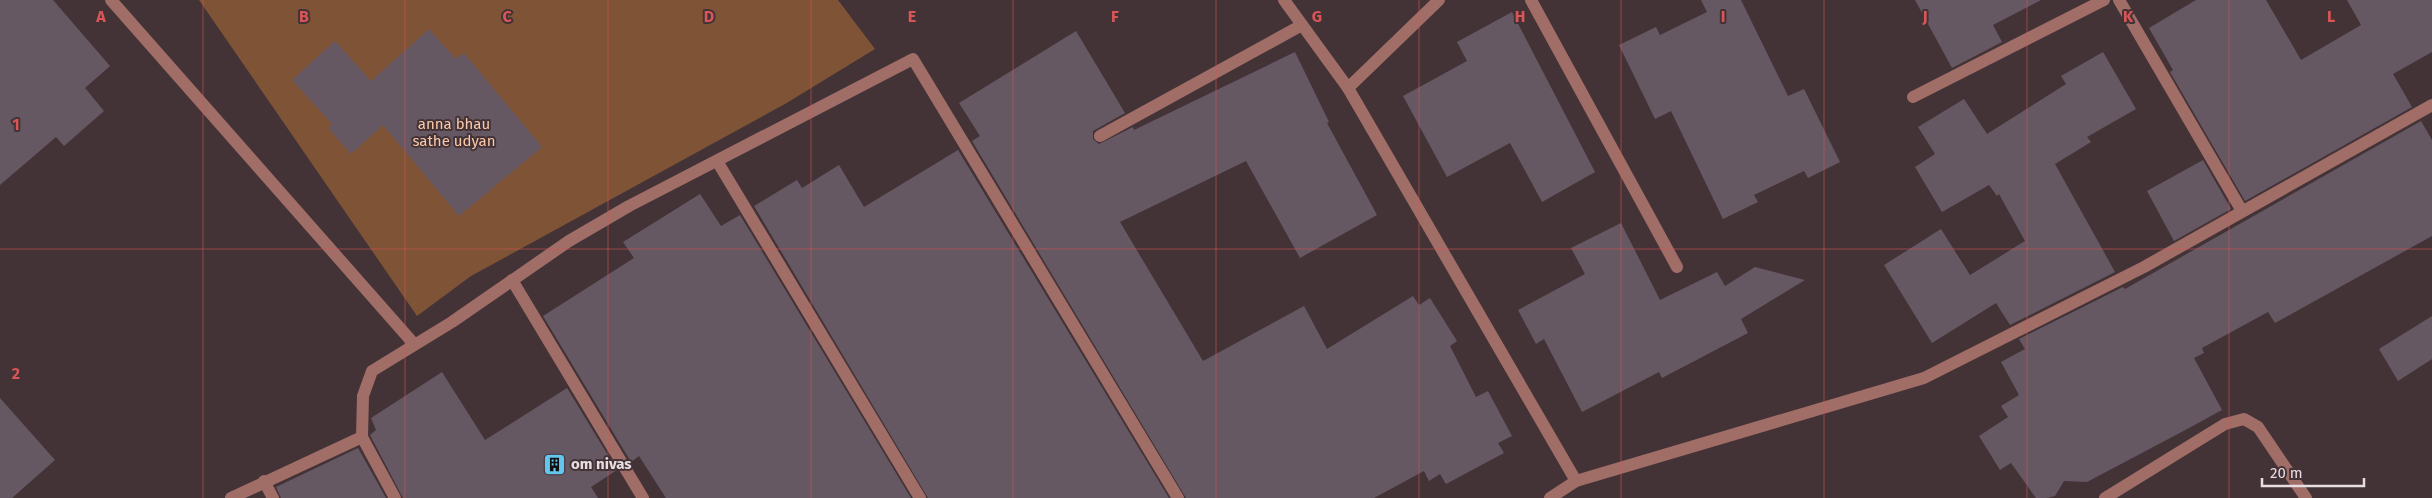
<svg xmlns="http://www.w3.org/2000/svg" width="2432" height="498" font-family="'Fira Sans',sans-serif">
<rect width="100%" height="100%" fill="#433337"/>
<polygon fill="#7f5336" points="199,0 838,0 875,49 785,104 471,276 417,316"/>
<g fill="#665863">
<polygon points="0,0 53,0 110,66 85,88 104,111 64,146 56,137 0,185"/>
<polygon points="1701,0 1741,0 1788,96 1804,89 1840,162 1808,178 1804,171 1754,195 1758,202 1723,219 1671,111 1655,119 1619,45 1656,27 1660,35 1707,12"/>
<polygon points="1915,0 2041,0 1993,25 2002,42 1952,68"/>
<polygon points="2196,0 2266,0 2301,60 2361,25 2347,0 2432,0 2432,52 2393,74 2412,107 2245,201 2170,72 2173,70 2149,28"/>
<polygon points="1512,12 1595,172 1542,202 1510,143 1447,177 1403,96 1467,61 1457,42"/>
<polygon points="429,29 456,59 464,53 542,147 459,216 383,125 351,154 328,128 332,124 292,80 335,41 371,81"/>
<polygon points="1076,31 1125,113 1093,131 1093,139 1099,144 1133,127 1134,130 1295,52 1329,122 1327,123 1377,215 1300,258 1246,161 1120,222 1203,361 1304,306 1327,349 1413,296 1419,305 1430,298 1457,341 1450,346 1476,397 1488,391 1512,436 1498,443 1504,453 1446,484 1440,474 1429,481 1424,471 1374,498 1186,498 972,141 980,136 959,103"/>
<polygon points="2103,52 2136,109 2087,137 2091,142 2055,164 2115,272 2010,325 1996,303 1932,343 1884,265 1941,229 1970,275 2025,241 1999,194 1997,196 1989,185 1942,212 1915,167 1935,154 1918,127 1964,99 1987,134 2066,84 2061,76"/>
<polygon points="2421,121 2432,140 2432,236 2275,323 2268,312 2202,348 2204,353 2194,358 2222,410 2191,427 2087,482 2064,481 2055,496 2047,498 2036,498 2011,463 2000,470 1979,436 2008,417 2001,406 2019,395 2001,362 2025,349 2019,339 2123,287 2125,289"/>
<polygon points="958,150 1169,498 928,498 754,206 797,180 802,188 839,165 864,207"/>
<polygon points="2203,160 2231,209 2174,241 2147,191"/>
<polygon points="700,194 721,226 740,215 911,498 666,498 639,456 631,462 543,316 634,258 623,242"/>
<polygon points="1621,223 1660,300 1717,272 1725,286 1755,267 1805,280 1741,319 1748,333 1662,378 1659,372 1582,412 1544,339 1536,344 1518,310 1585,274 1571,248"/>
<polygon points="2432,316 2432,359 2398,381 2379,349"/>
<polygon points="442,372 485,440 567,388 617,470 591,487 598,498 403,498 370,435 376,430 371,418"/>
<polygon points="0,398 55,460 12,498 0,498"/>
<polygon points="358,448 386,498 281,498 276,487"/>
</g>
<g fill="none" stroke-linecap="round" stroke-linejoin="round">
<g stroke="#a16d67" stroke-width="12">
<polyline points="111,0 414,344"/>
<polyline points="1284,0 1348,88"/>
<polyline points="1439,0 1348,88 1576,481"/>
<polyline points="1531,0 1677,267"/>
<polyline points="2119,0 2242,211"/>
<polyline points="1913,97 2104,0"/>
<polyline points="1100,136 1302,25"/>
<polyline points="717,161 920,498"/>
<polyline points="512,280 643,498"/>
<polyline points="264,481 273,498"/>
<polyline points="231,498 362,437"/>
<polyline points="395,498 362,437 363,396 372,371 452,322 569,241 629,206 913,59 1178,498"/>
<polyline points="1550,498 1576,481 1924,378 2144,267 2432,105"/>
<polyline points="2105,498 2225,424 2244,419 2258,427 2306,498"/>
</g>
</g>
<path fill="none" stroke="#da5556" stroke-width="1" stroke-opacity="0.55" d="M203,0V498M405,0V498M608,0V498M811,0V498M1013,0V498M1216,0V498M1419,0V498M1621,0V498M1824,0V498M2027,0V498M2229,0V498M0,249H2432"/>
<defs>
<symbol id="building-square" viewBox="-11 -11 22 22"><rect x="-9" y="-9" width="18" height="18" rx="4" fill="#64c5ee" stroke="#433337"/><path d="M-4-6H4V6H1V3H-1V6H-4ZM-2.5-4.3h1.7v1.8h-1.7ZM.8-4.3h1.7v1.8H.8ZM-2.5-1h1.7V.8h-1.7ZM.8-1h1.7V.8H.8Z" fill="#111"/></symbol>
</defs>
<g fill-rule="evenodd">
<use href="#building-square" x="542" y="452" width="25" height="25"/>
</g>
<g text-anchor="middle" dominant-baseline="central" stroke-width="4" stroke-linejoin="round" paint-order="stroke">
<g font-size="15" fill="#fbc9a9" stroke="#433337">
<text x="454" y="124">anna bhau<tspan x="454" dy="17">sathe udyan</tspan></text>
</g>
<g font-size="15" font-weight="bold" fill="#e8dde0" stroke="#433337" text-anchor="start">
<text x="571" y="464">om nivas</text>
</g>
</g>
<g font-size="16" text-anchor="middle" font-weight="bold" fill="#da5556" stroke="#433337" stroke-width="4" stroke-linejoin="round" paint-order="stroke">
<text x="101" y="22">A</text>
<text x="304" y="22">B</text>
<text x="507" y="22">C</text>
<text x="709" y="22">D</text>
<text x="912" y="22">E</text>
<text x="1115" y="22">F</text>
<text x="1317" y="22">G</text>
<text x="1520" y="22">H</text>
<text x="1723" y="22">I</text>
<text x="1925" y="22">J</text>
<text x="2128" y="22">K</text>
<text x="2331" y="22">L</text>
<text x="16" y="130">1</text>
<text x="16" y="379">2</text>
</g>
<path d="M2262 478v8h102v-8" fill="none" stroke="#e8dde0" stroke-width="2.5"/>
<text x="2270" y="478" font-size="15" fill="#e8dde0" stroke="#433337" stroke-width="4" paint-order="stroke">20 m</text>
</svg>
